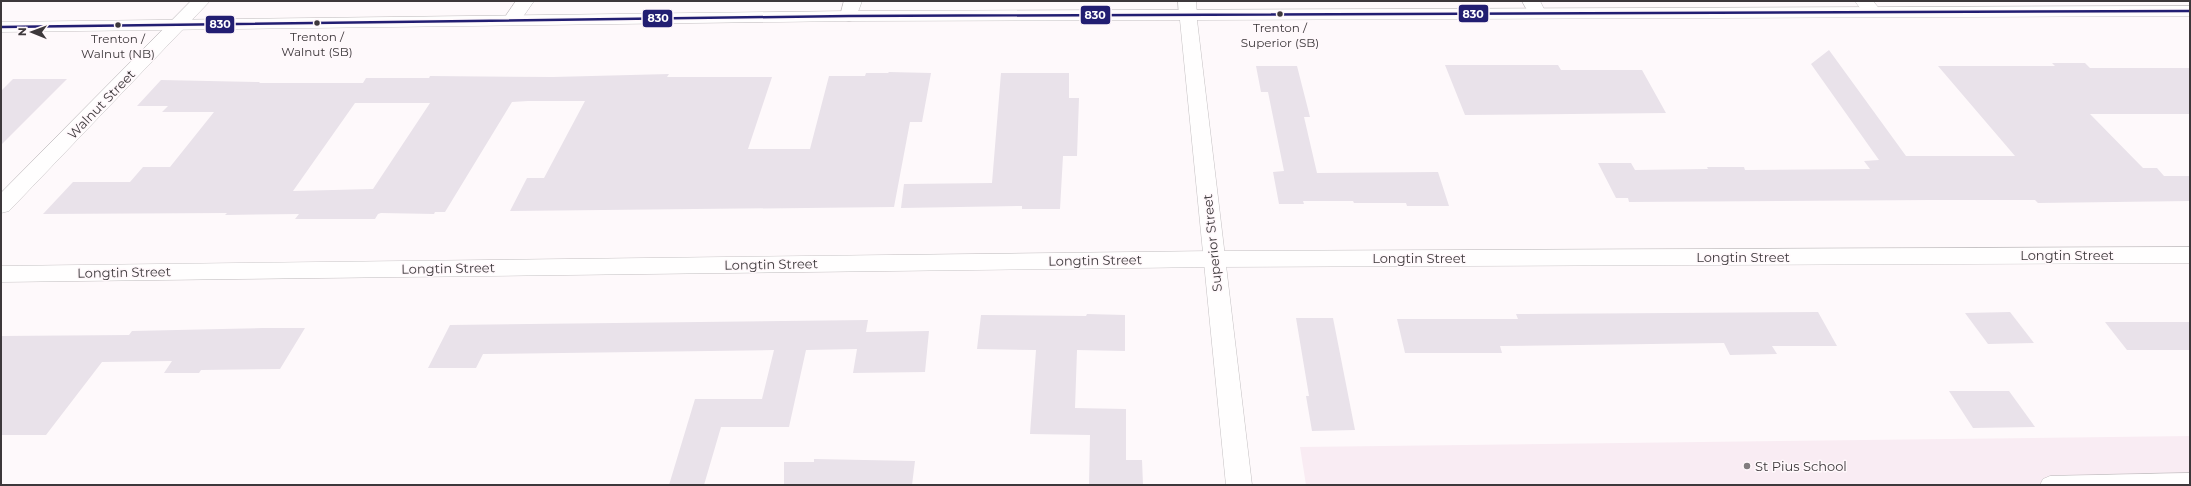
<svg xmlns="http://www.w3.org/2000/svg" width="2191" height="486" font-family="Montserrat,sans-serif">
<rect width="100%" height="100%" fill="#fef9fb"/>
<polygon fill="#f9ecf3" points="2190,436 2190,485 1306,485 1300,447"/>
<g fill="#e9e2ea" fill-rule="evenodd">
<polygon points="1829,50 1906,156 2015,156 1938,66 2055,66 2052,63 2085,63 2090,68 2190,68 2190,114 2090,114 2143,168 2157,168 2164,176 2190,176 2190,201 2038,203 2035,200 1931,200 1629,202 1628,198 1616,198 1598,163 1631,163 1635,170 1708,169 1707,167 1744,167 1745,170 1870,169 1864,161 1879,160 1811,64"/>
<polygon points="1445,65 1558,65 1561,70 1642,70 1666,113 1465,115"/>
<polygon points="1256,66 1297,66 1310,117 1304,117 1317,173 1438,172 1449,206 1407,206 1406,203 1354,203 1353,201 1303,201 1304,204 1279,204 1273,172 1284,171 1268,92 1261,92"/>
<path d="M889,72L931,73L922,122H910L894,207L510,211L527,178H544L585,101H528L512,102L445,212H435L434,214L381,213L378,214L375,219H295L299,214L225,215L227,213L43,214L73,182H130L143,167H170L214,112H162L168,106H137L161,80L260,82L259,83H363L366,78H429L430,76L553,77L669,74L667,77H772L748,149H810L829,76H865L866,73H888ZM355,103H430L373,189L293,191Z"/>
<polygon points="1001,73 1069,73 1069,98 1079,98 1077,156 1063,156 1060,209 1022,209 1022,206 901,208 904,184 992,183"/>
<polygon points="13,79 67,79 1,145 1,91"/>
<polygon points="1818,312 1837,346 1772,346 1777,354 1730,355 1724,343 1500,346 1502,353 1405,353 1397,319 1518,319 1516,314"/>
<polygon points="2010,312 2034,343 1988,344 1965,313"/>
<polygon points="1087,314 1125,315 1125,351 1077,350 1075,408 1126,409 1126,460 1142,460 1143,485 1089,485 1090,435 1030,434 1036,350 977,349 981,315 1086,316"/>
<polygon points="1296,318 1333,318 1355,430 1312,431 1306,396 1309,396"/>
<polygon points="868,320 866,332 929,331 925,372 853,373 857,349 806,350 789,427 721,427 704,485 669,485 695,399 762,399 774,350 483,354 476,368 428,368 450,325"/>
<polygon points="2105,322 2190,322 2190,350 2127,350"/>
<polygon points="263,328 305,328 280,369 201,370 199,373 164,373 172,361 102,362 46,435 1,435 1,336 129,335 132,331"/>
<polygon points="1949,391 2009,391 2035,427 1973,428"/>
<polygon points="814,459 915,461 912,485 784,485 784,462 814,462"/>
</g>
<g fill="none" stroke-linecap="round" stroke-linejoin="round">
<defs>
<polygon id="lane" points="2190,473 2190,485 2040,485 2043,479 2050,476"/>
<g id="street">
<polygon points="191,1 210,1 9,211 1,213 1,193"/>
<polygon points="516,1 534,1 518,24 512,25 506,24 503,20"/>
<polygon points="844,1 862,1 855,20 849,21 843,20 840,16"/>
<polygon points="1178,1 1196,1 1197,15 1194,19 1188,20 1182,19 1179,15"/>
<polygon points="1522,1 1540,1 1546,13 1543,17 1537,18 1531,17"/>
<path d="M1855,1H1873L1882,12L1879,16C1867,19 1862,11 1855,1Z"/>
<polygon points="2190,247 2190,263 1213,267 1,282 1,266 1213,251"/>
</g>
<polygon id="secondary" points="2190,6 2190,16 1197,20 1252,485 1226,485 1180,20 849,21 1,32 1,22 849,11"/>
</defs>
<use href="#lane" stroke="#c4c0c2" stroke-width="1"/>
<use href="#street" stroke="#c4c0c2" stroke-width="1"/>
<use href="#secondary" stroke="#c4c0c2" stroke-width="1"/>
<use href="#lane" fill="#fffefe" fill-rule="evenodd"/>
<use href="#street" fill="#fffefe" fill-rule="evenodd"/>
<use href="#secondary" fill="#fffefe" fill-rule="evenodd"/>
<defs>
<polyline id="bus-1" points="1,27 849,16 2190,11"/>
</defs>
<use href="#bus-1" stroke="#fff8fb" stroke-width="5"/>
<use href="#bus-1" stroke="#221e72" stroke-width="2.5"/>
</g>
<g fill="#3d383b" stroke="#fff8fb" stroke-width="1.5">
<circle cx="1280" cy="14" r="3.5"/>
<circle cx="317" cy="23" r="3.5"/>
<circle cx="118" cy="25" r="3.5"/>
</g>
<circle fill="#817c7e" stroke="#fff8fb" stroke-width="1.5" cx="1747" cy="466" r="4"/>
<g text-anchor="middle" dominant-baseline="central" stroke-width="3" stroke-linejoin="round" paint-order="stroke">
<g font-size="12" fill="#3d383b" stroke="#fff8fb">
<text x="1280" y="27">Trenton /<tspan x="1280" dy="15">Superior (SB)</tspan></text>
<text x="317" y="36">Trenton /<tspan x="317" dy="15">Walnut (SB)</tspan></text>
<text x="118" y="38">Trenton /<tspan x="118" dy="15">Walnut (NB)</tspan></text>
</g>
<g font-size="13" fill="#3d383b" stroke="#fff8fb">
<text transform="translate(101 104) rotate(-46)">Walnut Street</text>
<text transform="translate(1212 243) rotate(-96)">Superior Street</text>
<text x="2067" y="255">Longtin Street</text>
<text x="1743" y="257">Longtin Street</text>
<text x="1419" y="258">Longtin Street</text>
<text transform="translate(1095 260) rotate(-1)">Longtin Street</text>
<text transform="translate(771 264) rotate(-1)">Longtin Street</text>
<text transform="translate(448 268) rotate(-1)">Longtin Street</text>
<text transform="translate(124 272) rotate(-1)">Longtin Street</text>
</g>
<g font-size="13" fill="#3d383b" stroke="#fff8fb" text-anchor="start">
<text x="1755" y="466">St Pius School</text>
</g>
</g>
<g stroke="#fff8fb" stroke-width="1.5">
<rect x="1458" y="4" width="31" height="19" rx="4" fill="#221e72"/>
<rect x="1080" y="5" width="31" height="20" rx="4" fill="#221e72"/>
<rect x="642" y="9" width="31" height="19" rx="4" fill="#221e72"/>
<rect x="205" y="15" width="30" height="19" rx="4" fill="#221e72"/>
</g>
<g font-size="11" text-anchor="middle" font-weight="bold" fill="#fff">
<text x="1473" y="18">830</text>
<text x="1095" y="19">830</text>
<text x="658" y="22">830</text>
<text x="220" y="28">830</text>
</g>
<rect width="2191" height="486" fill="none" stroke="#3d383b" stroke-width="4"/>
<g transform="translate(32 32) rotate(271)" stroke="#fff8fb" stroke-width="3" paint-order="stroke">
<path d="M0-3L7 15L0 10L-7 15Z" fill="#3d383b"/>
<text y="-6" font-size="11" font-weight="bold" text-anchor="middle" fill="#3d383b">N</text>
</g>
</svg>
